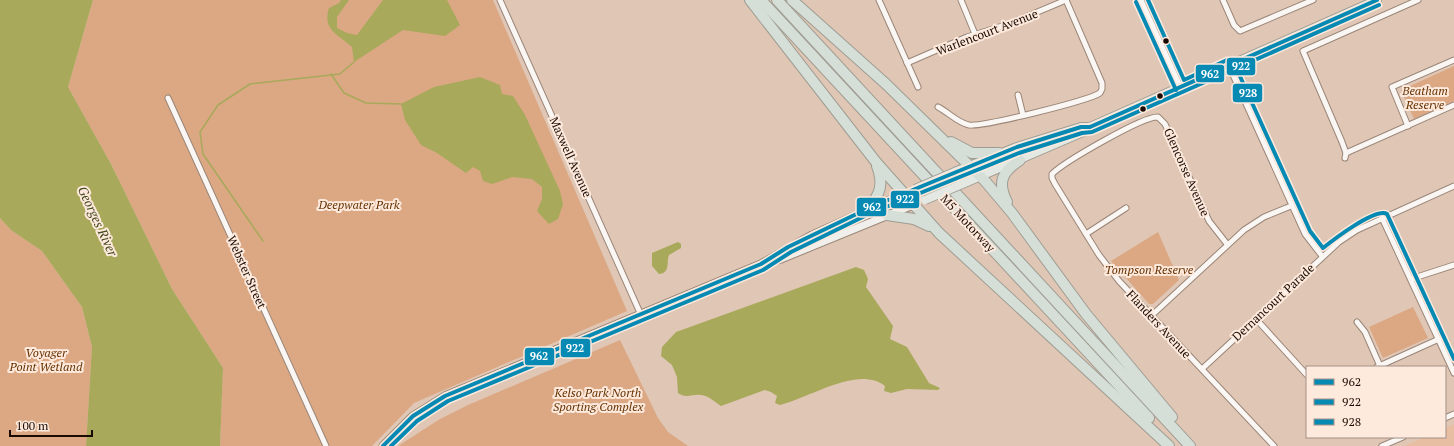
<svg xmlns="http://www.w3.org/2000/svg" width="1454" height="446" font-family="'PT Serif',serif">
<rect width="100%" height="100%" fill="#e0c6b4"/>
<polygon fill="#e8bea2" points="1454,424 1454,446 1404,446 1425,437 1445,437 1445,428"/>
<g fill="#dba883">
<polygon points="93,0 493,0 627,311 414,403 372,446 220,446 223,368 172,289 111,164 68,87"/>
<polygon points="1454,66 1454,101 1414,119 1401,90"/>
<polygon points="0,218 11,230 42,251 82,307 92,347 86,446 0,446"/>
<polygon points="1158,232 1179,280 1153,304 1149,304 1111,261"/>
<polygon points="1413,307 1428,338 1383,358 1369,327"/>
<polygon points="620,340 658,418 668,432 688,446 398,446 440,419 468,405"/>
</g>
<g fill="#a8a95b">
<polygon points="0,0 93,0 68,87 111,164 172,289 223,368 220,446 86,446 92,347 82,307 42,251 11,230 0,218"/>
<path d="M341,0H349L337,17V28L347,33L357,35L383,0H447L460,25L445,36L403,30L354,62L352,47C338,34 322,30 329,8L339,3Z"/>
<polygon points="480,77 500,85 502,94 513,96 525,115 560,191 563,204 558,219 549,224 537,211 542,199 542,187 532,179 512,177 492,184 483,181 480,171 473,167 466,173 437,153 421,145 405,120 401,104 434,87"/>
<path d="M678,242L681,244V248L669,255C666,262 671,273 659,274L652,266V253Z"/>
<path d="M856,267L864,270L868,279L866,287L893,326L890,339L907,347L929,383L940,388L938,390L907,389L891,393L884,391L885,386C858,365 810,398 780,405L775,403L777,396L771,392L765,390L721,406C715,402 709,396 701,395C691,394 687,399 678,393L677,377L672,365L661,356L662,347L676,332Z"/>
</g>
<g fill="none" stroke-linecap="round" stroke-linejoin="round">
<g stroke="#a8a95b" stroke-width="1.5">
<polyline points="331,74 344,93 366,103 401,104"/>
<polyline points="263,241 203,154 200,132 218,105 250,84 340,74 354,62"/>
</g>
<defs>
<g id="minor">
<polyline points="500,0 641,315"/>
<polyline points="879,0 918,87"/>
<polyline points="961,0 975,34"/>
<polyline points="1141,0 1181,88"/>
<polyline points="1223,0 1234,25 1240,31 1313,0"/>
<polyline points="907,63 967,37 1009,24 1066,0"/>
<polyline points="1229,66 1305,234 1322,256"/>
<polyline points="1018,95 1023,115"/>
<polyline points="168,98 326,446"/>
<path d="M938,107C948,112 958,123 969,125C983,127 1087,101 1100,93L1102,89V83L1066,0"/>
<polyline points="1408,126 1392,87 1454,60"/>
<polyline points="1346,153 1454,105"/>
<polyline points="1345,158 1346,153 1342,142 1303,51 1418,0"/>
<polyline points="1382,218 1454,373"/>
<polyline points="1086,234 1126,208"/>
<path d="M1227,244L1209,221L1165,124L1158,117C1143,116 1064,162 1052,174V178L1055,184L1099,255L1119,281L1274,446"/>
<polyline points="1411,279 1454,265"/>
<polyline points="1151,316 1244,230 1264,217 1291,206"/>
<polyline points="1256,319 1307,375"/>
<polyline points="1357,322 1365,332 1380,366"/>
<polyline points="1377,367 1439,339"/>
<polyline points="1202,369 1339,242 1357,230 1454,186"/>
<polyline points="1445,418 1454,414"/>
<polyline points="1382,446 1403,437"/>
</g>
<g id="secondary">
<polyline points="767,262 781,259 913,205"/>
<polyline points="383,446 413,416 445,396 761,264 812,235 903,194"/>
</g>
<g id="primary">
<polyline points="957,171 1017,147 1081,127 1090,127 1377,0"/>
<polyline points="967,182 1083,132 1089,127"/>
</g>
<g id="motorway">
<polyline points="750,0 876,162 939,233 1169,446"/>
<polyline points="761,0 1149,418"/>
<polyline points="777,0 1190,446"/>
<polyline points="792,0 886,84 985,181 1012,213 1086,314 1172,417"/>
<polyline points="951,142 972,153 999,153"/>
<path d="M1007,202C997,182 1002,172 1020,160"/>
<path d="M869,208C880,194 884,184 877,166"/>
<polyline points="887,215 914,219 929,226"/>
</g>
</defs>
<use href="#minor" stroke="#9a8678" stroke-width="7"/>
<use href="#secondary" stroke="#9a8678" stroke-width="9"/>
<use href="#primary" stroke="#9e9d92" stroke-width="10"/>
<use href="#motorway" stroke="#9e9d92" stroke-width="12"/>
<use href="#minor" stroke="#faf6f4" stroke-width="5"/>
<use href="#secondary" stroke="#f0efeb" stroke-width="7"/>
<use href="#primary" stroke="#e4e8e3" stroke-width="8"/>
<use href="#motorway" stroke="#d6ded8" stroke-width="10"/>
<defs>
<g id="primary-bridge">
<polyline points="915,189 957,171"/>
<polyline points="925,200 967,182"/>
</g>
</defs>
<use href="#primary-bridge" stroke="#9e9d92" stroke-width="10" stroke-linecap="butt"/>
<use href="#primary-bridge" stroke="#e4e8e3" stroke-width="8"/>
<defs>
<polyline id="bus-1" points="383,446 413,416 445,396 761,264 788,247 869,208 1017,147 1081,127 1090,127 1377,0"/>
<g id="bus-2">
<polyline points="1136,2 1176,90"/>
<polyline points="391,446 417,421 448,401 763,270 791,252 871,213 1019,153 1082,133 1092,132 1379,5"/>
</g>
<path id="bus-3" d="M1148,0L1184,80L1227,60L1234,63L1310,231L1323,248C1333,240 1376,207 1387,214L1454,359"/>
</defs>
<use href="#bus-1" stroke="#feeadd" stroke-width="7"/>
<use href="#bus-2" stroke="#feeadd" stroke-width="7"/>
<use href="#bus-3" stroke="#feeadd" stroke-width="7"/>
<use href="#bus-1" stroke="#068ab4" stroke-width="4"/>
<use href="#bus-2" stroke="#068ab4" stroke-width="4"/>
<use href="#bus-3" stroke="#068ab4" stroke-width="4"/>
</g>
<g fill="#1a0a02" stroke="#feeadd" stroke-width="1.5">
<circle cx="1166" cy="41" r="3.5"/>
<circle cx="1160" cy="96" r="3.5"/>
<circle cx="1143" cy="109" r="3.5"/>
</g>
<g text-anchor="middle" dominant-baseline="central" stroke-width="4" stroke-linejoin="round" paint-order="stroke">
<g font-size="12" fill="#1a0a02" stroke="#feeadd">
<text transform="translate(987 32) rotate(-21)">Warlencourt Avenue</text>
<text transform="translate(571 157) rotate(66)">Maxwell Avenue</text>
<text transform="translate(1187 172) rotate(66)">Glencorse Avenue</text>
<text transform="translate(968 223) rotate(47)">M5 Motorway</text>
<text transform="translate(247 272) rotate(66)">Webster Street</text>
<text transform="translate(1273 302) rotate(-43)">Dernancourt Parade</text>
<text transform="translate(1159 324) rotate(47)">Flanders Avenue</text>
</g>
<g font-size="12" font-style="italic" fill="#663100" stroke="#feeadd">
<text x="1425" y="90">Beatham<tspan x="1425" dy="14">Reserve</tspan></text>
<text x="359" y="204">Deepwater Park</text>
<text x="1149" y="269">Tompson Reserve</text>
<text x="46" y="352">Voyager<tspan x="46" dy="14">Point Wetland</tspan></text>
<text x="598" y="392">Kelso Park North<tspan x="598" dy="14">Sporting Complex</tspan></text>
</g>
<g font-size="13" font-style="italic" fill="#464c22" stroke="#feeadd">
<text transform="translate(98 221) rotate(65)">Georges River</text>
</g>
</g>
<g stroke="#feeadd" stroke-width="1.5">
<rect x="1226" y="57" width="30" height="19" rx="4" fill="#068ab4"/>
<rect x="1195" y="64" width="30" height="19" rx="4" fill="#068ab4"/>
<rect x="1232" y="83" width="31" height="20" rx="4" fill="#068ab4"/>
<rect x="890" y="190" width="30" height="19" rx="4" fill="#068ab4"/>
<rect x="856" y="197" width="31" height="20" rx="4" fill="#068ab4"/>
<rect x="560" y="338" width="31" height="20" rx="4" fill="#068ab4"/>
<rect x="524" y="347" width="31" height="19" rx="4" fill="#068ab4"/>
</g>
<g font-size="11" text-anchor="middle" font-weight="bold" fill="#fff">
<text x="1241" y="70">922</text>
<text x="1210" y="78">962</text>
<text x="1248" y="97">928</text>
<text x="905" y="203">922</text>
<text x="872" y="211">962</text>
<text x="575" y="352">922</text>
<text x="539" y="360">962</text>
</g>
<rect x="1306" y="366" width="140" height="72" fill="#feeadd" stroke="#a39085"/>
<rect x="1314" y="379" width="20" height="6" fill="#068ab4" stroke="#a39085"/>
<text x="1342" y="386" font-size="12" fill="#1a0a02">962</text>
<rect x="1314" y="399" width="20" height="6" fill="#068ab4" stroke="#a39085"/>
<text x="1342" y="406" font-size="12" fill="#1a0a02">922</text>
<rect x="1314" y="419" width="20" height="6" fill="#068ab4" stroke="#a39085"/>
<text x="1342" y="426" font-size="12" fill="#1a0a02">928</text>
<path d="M10 430v6h82v-6" fill="none" stroke="#1a0a02" stroke-width="2"/>
<text x="16" y="430" font-size="12" fill="#1a0a02" stroke="#feeadd" stroke-width="3" paint-order="stroke">100 m</text>
</svg>
